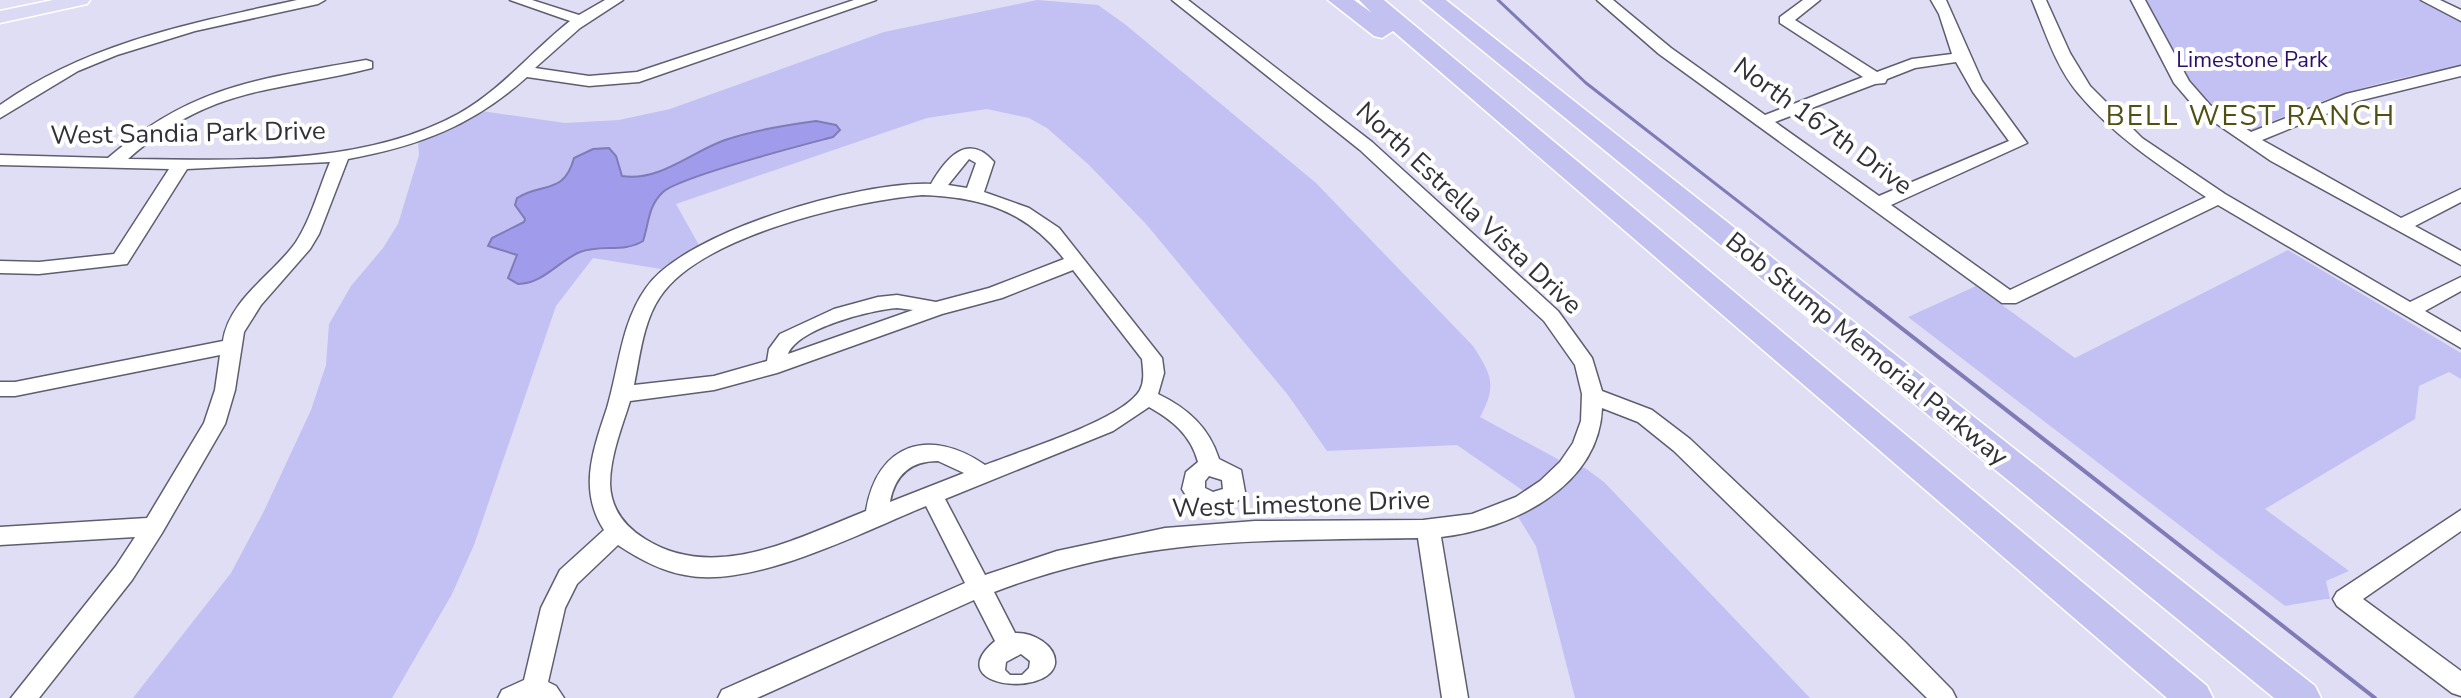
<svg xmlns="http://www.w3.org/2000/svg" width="2461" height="698" font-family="'Nunito Sans',sans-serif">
<rect width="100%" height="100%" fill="#dfdef4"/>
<g fill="#c3c1f3">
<path d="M1037,0L1098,5L1126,25L1316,183L1473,346C1492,375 1497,386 1480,417L1563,462L1585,468L1604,482L1810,698H1575L1536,546L1509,502L1525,492L1457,445L1327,451L1288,395L1146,224L1088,164L1047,128L1029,118L987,109L927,118L676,204L700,247L667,270L593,258L556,306L474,545L452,594L392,698H133L231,573L264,511L311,410L326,365L329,324L351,286L383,248L398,224L419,155L418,142L481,111L565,123L619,120L670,109L884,32Z"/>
<path d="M2144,0H2421L2461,19V67C2378,80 2322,97 2247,133L2211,108L2190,83Z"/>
<polygon points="2288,250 2461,353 2461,379 2449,372 2419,386 2415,419 2265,509 2349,571 2326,581 2330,599 2326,599 2285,606 1908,317 1976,286 2075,358"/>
</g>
<path fill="#a19bec" stroke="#7f7bb6" stroke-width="2" d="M816,121L836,125L840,130L833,137C803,145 681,176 663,192C648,206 649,223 643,241C624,253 601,244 580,252C557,262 544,283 518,284L508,278L517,255L488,246L492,238L524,222L525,219L515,205L517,198C543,182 564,195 574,158L593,149L609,148L616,156L622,176C659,182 691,152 725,140C754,130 786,125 816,121Z"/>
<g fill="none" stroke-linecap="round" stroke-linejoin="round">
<polyline stroke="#7f7bb6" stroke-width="3" points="1498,0 1586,83 1870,304"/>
<polyline stroke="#7f7bb6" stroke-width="4" points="1868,302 2375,698"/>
<defs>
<g id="minor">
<path d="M297,0H325L318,4L195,31L117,55L78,71L0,118V105C89,42 192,23 297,0Z"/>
<path d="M510,0H532L579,15L605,0H623L580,28L535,68L589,76L637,72L854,0H876L639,82L589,86L527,77C472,126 419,146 348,159L319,234L310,249L261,305L244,332L235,390L225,424L162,533L132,580L39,698H11L116,566L135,537L0,545V527L147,518L204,423L215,390L220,355L15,396H0V382H15L223,341C229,299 274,274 296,242C311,219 319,188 330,162L187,169L127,264L39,274L0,273V261L39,262L114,254L169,169L0,165V155L108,158C193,85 259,79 366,60L372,62V68C272,93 212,85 128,159C235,160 361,167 458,114C501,90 531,52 570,21Z"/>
<path d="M1172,0H1188L1372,142L1558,311L1592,358L1602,391L1652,410L1690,439L1905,642L1952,690L1956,698H1927L1674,451L1638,422L1602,408C1599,488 1510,529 1441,537L1468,698H1442L1418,538C1263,541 1143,535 994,592L1015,633C1032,632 1057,645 1055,664C1048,698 940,687 995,641L974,600L757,698H718L722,690L965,583L926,506C862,532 753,589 685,575C661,571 639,559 618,545L577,584L565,608L548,682L556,686L564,698H498L502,690L524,680L541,608L560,570L604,530C578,490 593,450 607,408C619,368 621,323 646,288C686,230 863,181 931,184C945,160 967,131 994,162L984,192L1029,208L1059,228L1162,358L1164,373L1158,394C1187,408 1209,427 1219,459L1241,470L1245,492C1231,517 1194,512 1182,489L1186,472L1198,462C1191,435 1172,420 1149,407L1113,431L945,499L985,575L1057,551L1165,528L1255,521L1423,520L1472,514L1516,497L1540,481L1560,462L1573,443L1581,421L1582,394L1575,365L1544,321L1360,150ZM969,159L976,163L967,188L948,185ZM922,195C982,197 1027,211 1064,259L989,288L936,302L897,295L878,297L834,309L780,334L769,349L767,361L714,376L634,385C640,356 643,322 660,297C700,236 852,201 922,195ZM1073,270L1142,359C1143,370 1145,380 1140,390C1123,420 1020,451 985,465C930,427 877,443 866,511C797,538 715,583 645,539C624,526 611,509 610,484C610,456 622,427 630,401L714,390L777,373L942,314L1002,298ZM897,308L913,310L788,354C798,328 871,310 897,308ZM938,461L964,473L890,502C895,475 910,461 938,461ZM1209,476L1222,480L1223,489L1213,492L1205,488V481ZM1021,654L1030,661L1029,668L1022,675H1010L1005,670L1006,662Z"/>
<path d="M1597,0H1613L1671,48L1765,115L1863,77L1780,23V17L1803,0H1820L1795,20L1877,72L1912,59L1952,54L1939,14L1931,0H1946L1982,81L2027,143L1891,205L2010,290L2206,197C2160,166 2114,136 2078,93C2056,67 2045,31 2032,0H2046L2070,53L2090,86L2142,138L2225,194L2410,302L2461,277V291L2425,311L2461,332V348L2218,205L2016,303H2002L1659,54ZM1956,62L1973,92L2009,141L1879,196L1775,122L1875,84L1885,83L1887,79L1915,68Z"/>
<polygon points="2131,0 2145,0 2189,81 2210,105 2251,132 2346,94 2461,66 2461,76 2358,101 2262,140 2401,218 2461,189 2461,202 2415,226 2461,251 2461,265 2271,161 2198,111 2174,83"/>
<polygon points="2421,0 2440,0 2461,10 2461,21"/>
<polygon points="2461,510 2461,531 2363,599 2461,671 2461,696 2452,693 2337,606 2333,599 2337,592"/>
</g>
<polygon id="major" points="53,0 90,0 87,4 0,23 0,11"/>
<g id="highway">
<polygon points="1328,0 1354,0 1372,13 1359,0 1384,0 2207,686 2213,698 2167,698 1393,31 1382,38 1374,36"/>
<polygon points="1421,0 1446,0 2315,686 2321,698 2274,698"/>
</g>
</defs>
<use href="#minor" stroke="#5f5e70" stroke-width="3"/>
<use href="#major" stroke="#fff" stroke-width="3"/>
<use href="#highway" stroke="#fff" stroke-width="3"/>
<use href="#minor" fill="#fff" fill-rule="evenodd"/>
<use href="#major" fill="#dbdaf5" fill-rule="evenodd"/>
<use href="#highway" fill="#c3c1ef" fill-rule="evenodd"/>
</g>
<g text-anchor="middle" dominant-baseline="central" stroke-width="8" stroke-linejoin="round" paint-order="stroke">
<g font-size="22" fill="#2b0d6c" stroke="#fff">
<text x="2252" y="60">Limestone Park</text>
</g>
<g font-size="26" fill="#313139" stroke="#fff">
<text transform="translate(1823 126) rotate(36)">North 167th Drive</text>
<text transform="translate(188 133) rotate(-1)">West Sandia Park Drive</text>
<text transform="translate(1469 208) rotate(43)">North Estrella Vista Drive</text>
<text transform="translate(1867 349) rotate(39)">Bob Stump Memorial Parkway</text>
<text transform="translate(1301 504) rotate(-2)">West Limestone Drive</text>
</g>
<g font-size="28" letter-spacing="2" fill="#524f12" stroke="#fff">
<text x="2251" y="116">BELL WEST RANCH</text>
</g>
</g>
</svg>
